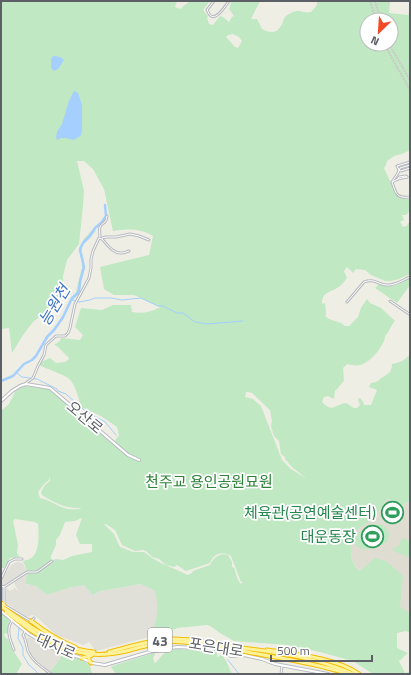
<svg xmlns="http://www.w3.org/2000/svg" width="411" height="675" font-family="'Titillium Web','Noto Sans KR',sans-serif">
<rect width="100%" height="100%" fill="#efeee4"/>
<g fill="#e0dfd8">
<polygon points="17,562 23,563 26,570 27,574 25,581 27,584 36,586 47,595 68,588 84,585 94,595 101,591 142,584 155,591 157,598 157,615 154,630 149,637 96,651 89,642 83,645 56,635 36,616 32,615 27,617 5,603 5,590 7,588 10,591 15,588 19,592 14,583 15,582 14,580 5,586 3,586 1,584 3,578 11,565"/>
<polygon points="28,637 39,642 61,655 60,659 50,672 34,658 31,655 26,640"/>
</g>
<polygon fill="#dfddd2" points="389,499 402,505 410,501 410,619 354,565 351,556 352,550 350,540 355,531 364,525 386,500"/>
<g fill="#bfe8c3" fill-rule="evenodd">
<path d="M1,1H177L175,7L180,9L190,1H210L203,10L208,16L207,18L209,24L213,25L220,16L223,17L229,22L232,17L234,16L229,9L231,3L230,1H260L251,19H257L262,29C270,33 276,34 281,26C283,23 283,20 285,17C287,15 290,13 293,12C300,9 305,14 311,12L317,5V1H390L389,13L408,15L410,11V150L402,154L394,156L387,161L386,165L384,168L396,194L401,198L410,199V211L406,215H402L404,220L400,222L403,227L407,226L408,223H410V274L399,279L391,281H385L371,275L365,270L356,269L353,273L347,267L344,271L347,278C344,282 341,286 337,288C329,293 322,292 322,304L325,303V302L326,314L325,316C331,322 339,320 345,326H349L358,317L361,308L367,299L370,303L381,308L395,321C390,326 390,331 385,336C385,345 370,363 360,365C357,366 351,365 347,364L343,368L344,381C340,384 339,388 335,391L334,399L328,396L324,397L322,402C333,413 334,405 346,403L354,408H357L360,405L358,399L360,398L363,402L364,405H371L377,390L369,387L371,383C379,382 377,381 383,377C389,373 392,372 392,364C399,363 407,360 410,353V501L402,505L389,499L386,500L376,515L364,525L355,531L351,537L350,540L352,550L351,556L354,565L360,571L375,558L386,561L403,576L400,607L410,613V633L406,631L397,633V648L408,653L399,661L405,673L410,672V674H373L353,661L320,652L288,645L234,641L220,633L210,626L207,625L177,628L173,630L169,635L149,637C158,623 159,606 155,591L141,584L101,591L93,595L84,585L68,588L47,595L36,586L27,584L25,582C28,573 27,570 23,561C25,560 28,560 30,559C40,554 39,534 38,524L35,522L15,519L13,521L18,545L17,553L20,557L10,558L4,568H1V411L9,404L15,392L20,388L25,386L48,389L53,391L62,400L114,442L119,435L117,427L101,416L81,407C79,399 75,383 68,378C62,374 47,369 39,365L41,362L50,358L56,363L65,362L69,359V358L57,346L54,345L60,341L61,338L80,340L83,335L75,327L81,308L102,310L113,305H131L132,312C142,314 152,312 160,307L134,295H114L104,289L100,267L149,255L153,236C139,228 128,229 113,231L104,189L93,169L84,161H77L84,191L83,206L79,244L67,260L63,276L64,297L33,322L23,335L12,353L9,328L1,329ZM367,20H391V44H367ZM233,34L239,37L242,41L238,48L235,47L226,37L228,35ZM246,392H248L252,393L270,410L272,421L271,426L274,436L279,441L281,454L285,457V459L292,467L307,479L291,469L282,460L261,406L253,399L245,397ZM50,476V481L45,485L41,492L42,495C53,502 66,509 80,508L81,509C77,509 72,510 68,509C58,507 50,500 40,498L38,492L44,484L49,480ZM81,518H82L76,535L80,544H92V552L72,556L63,560L56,559L49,563L51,560V556L56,545V540L60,535L65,522L75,521ZM104,524H106L115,530L122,545L135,551L143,550L146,551L152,557L159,559L166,565L174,567L177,565L186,571L210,563C213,554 222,550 231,556L241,582H243L241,584C237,580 236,573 234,568L232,567V562L228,555C220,552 213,558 210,565L193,571L192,573L188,575L161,563L152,558L144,552H133L120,547L114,534Z"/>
<path d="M93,229L96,231C91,236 80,244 82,252C83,259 85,262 83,268H82V260L79,250L83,240Z"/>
<polygon points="81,269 83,270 80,290 78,295 73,300 72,299 72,300 64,318 56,328 56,327 55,327 63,316 71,298 76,292 81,271"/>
<path d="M410,278V285L397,303L375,288L379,284C394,289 397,284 410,278Z"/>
<path d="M381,524C389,528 391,535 387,542C378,546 359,556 355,542C354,539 355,536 357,533Z"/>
<polygon points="402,538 410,541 410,558 392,550 399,545"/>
<polygon points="1,613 9,619 8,633 4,634 5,637 8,639 12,649 22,664 16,674 1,674"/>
<path d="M179,649L217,652V657H218L221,655C227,659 228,667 232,674H116L111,667L112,666L154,653L155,655C152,658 154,659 154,662L155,663C160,659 161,655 166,652L168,650Z"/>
<path d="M62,653C69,656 83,659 89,665C91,667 91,671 92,674H53L50,672L60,659Z"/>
</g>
<g fill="#a4cfff">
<polygon points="54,56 60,57 64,60 58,69 54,71 51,68 51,60 52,57"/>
<polygon points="74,91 78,93 82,105 82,129 81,135 79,137 73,140 66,138 61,138 57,140 56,137 57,132 62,124 69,101"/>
</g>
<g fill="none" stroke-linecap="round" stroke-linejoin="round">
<g stroke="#a4cfff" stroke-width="1">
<polyline points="72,300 79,302 90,300 95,298 111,298 122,300 141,298 158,306 163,306 177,313 183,313 195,322 207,324 243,321"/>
<polyline points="17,373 22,377 37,379 57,389 58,391 66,394 84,410 105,422 116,435"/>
<polyline points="1,589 3,589 3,600"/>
<polyline points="19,628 18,638 23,648 23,655 29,665 36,671 38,674"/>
<polyline points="228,660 239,674"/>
</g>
<polyline stroke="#a4cfff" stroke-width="2.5" points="1,381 13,376 24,364 32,360 36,356 47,337 54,330 59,323 63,317 72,298 77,294 79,291 80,282 84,267 80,250 81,247 83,243 90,236 95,228 101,223 106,216 105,205"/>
<g stroke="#cacac4" stroke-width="2" stroke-dasharray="2 1" stroke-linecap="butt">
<polyline points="370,1 376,20"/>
<polyline points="375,1 381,20"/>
<polyline points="384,44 410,90"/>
<polyline points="389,44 410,80"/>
</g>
<defs>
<g id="minor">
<path d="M214,1L207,10C208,11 209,15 211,16C217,20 226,5 229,1"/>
<polyline points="399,170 397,166 410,162"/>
<polyline points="399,170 401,171 410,168"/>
<polyline points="407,177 398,179 392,182 398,173 400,168 410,165"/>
<polyline points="398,179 399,177 406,176 407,177"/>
<path d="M392,182C396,193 396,199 410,197"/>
<path d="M100,237C100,234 99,230 100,227C102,222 106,225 107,216"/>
<polyline points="102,238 106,237 116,237 130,234 139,236 149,240"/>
<polyline points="390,301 409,314"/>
<path d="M347,302L364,282C374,278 377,284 386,285C394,286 403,280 410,277"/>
<path d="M26,383L33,378L38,366L44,355L46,345L56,336H65L68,333L70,328L75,304L89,278L91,268V259L93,251L99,238L102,239C107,244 113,254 122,253C124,253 126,252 129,251"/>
<polyline points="1,579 9,562 15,559 22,559"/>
<polyline points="1,586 4,587 4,605 31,621"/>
<polyline points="4,587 27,572 37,572 52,561"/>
<path d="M12,621C5,629 11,642 14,650"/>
<polyline points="29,624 34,618"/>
<path d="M27,629L23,635C26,639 26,645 28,651C32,661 42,667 51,674"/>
<polyline points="281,674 282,666"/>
</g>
<polyline id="tertiary" points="1,401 12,391 20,386 26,384 50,388 128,455 139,460"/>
<polyline id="secondary" points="1,611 29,634 44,643 56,650 82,658 92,663 105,665 149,652 177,647 217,649 231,656 244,655 262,659 275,664 328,674"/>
<g id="trunk">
<polyline points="1,603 4,605"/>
<polyline points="1,606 27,624"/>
<polyline points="6,612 25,626"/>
<path d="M31,621C45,632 59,641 75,647"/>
<path d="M31,627C51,639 70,650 94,652"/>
<path d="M29,629C61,651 88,660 126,651C145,646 163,640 183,642C206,643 229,648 252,653C281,658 307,662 335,670"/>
<polyline points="226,646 237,647"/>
<path d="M235,647C267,651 305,656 335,667"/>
<path d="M267,650C294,654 337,658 359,674"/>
<path d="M109,652C129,647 149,640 170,639C185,638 206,642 222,645"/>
<polyline points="89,656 89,660 91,663"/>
<polyline points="82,658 92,655"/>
<polyline points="343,670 353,674"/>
<polyline points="343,672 347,674"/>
</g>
</defs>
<use href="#minor" stroke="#b9bbc1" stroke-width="3"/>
<use href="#tertiary" stroke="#b9bbc1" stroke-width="4"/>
<use href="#secondary" stroke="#b9bcc3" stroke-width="4"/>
<use href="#trunk" stroke="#f3bd00" stroke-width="5"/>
<use href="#minor" stroke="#fff" stroke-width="1"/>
<use href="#tertiary" stroke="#fff" stroke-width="2"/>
<use href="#secondary" stroke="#fff" stroke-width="2"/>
<use href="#trunk" stroke="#fff29a" stroke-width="3"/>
<defs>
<g id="trunk-bridge">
<polyline points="27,624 31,627"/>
<polyline points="25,626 29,629"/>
<polyline points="335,667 343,670"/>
<polyline points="335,670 343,672"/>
</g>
</defs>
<use href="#trunk-bridge" stroke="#f3bd00" stroke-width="5" stroke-linecap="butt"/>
<use href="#trunk-bridge" stroke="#fff29a" stroke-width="3"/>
</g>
<defs>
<symbol id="stadium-ring" viewBox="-11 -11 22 22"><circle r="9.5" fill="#fff" stroke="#2e9e5b" stroke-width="1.5"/><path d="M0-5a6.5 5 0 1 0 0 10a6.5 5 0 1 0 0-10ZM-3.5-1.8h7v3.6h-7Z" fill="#2e9e5b"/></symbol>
</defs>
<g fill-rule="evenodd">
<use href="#stadium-ring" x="380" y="500" width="25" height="25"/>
<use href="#stadium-ring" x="360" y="524" width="25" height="25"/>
</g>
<g text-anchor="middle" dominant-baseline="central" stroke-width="3.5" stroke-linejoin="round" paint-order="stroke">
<rect fill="#fff" stroke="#8d8f93" stroke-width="1" x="148" y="628" width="24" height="24" rx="3"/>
<g font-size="14" font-weight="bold" fill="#5c5f65">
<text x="160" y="640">43</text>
</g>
<g font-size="15" fill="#5c5f65" stroke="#fff">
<text transform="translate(85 417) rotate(40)">오산로</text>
<text transform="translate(56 646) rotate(24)">대지로</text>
<text transform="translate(216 647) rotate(9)">포은대로</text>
</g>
<g font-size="15" fill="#2f823a" stroke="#fff">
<text x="209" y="481">천주교 용인공원묘원</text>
</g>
<g font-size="15" fill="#27864d" stroke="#fff" text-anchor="end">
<text x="376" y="512">체육관(공연예술센터)</text>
<text x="356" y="536">대운동장</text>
</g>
<g font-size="16" font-style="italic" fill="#3f76ca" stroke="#fff">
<text transform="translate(54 305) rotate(-59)">능원천</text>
</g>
</g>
<rect width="411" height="675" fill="none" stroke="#5c5f65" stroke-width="4"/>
<g transform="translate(379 32) rotate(205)"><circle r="19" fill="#ffffff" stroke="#bebfc1"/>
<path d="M0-3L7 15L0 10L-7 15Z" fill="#f34926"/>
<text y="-6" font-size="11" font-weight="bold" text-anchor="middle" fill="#5c5f65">N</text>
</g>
<path d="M271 655v6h101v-6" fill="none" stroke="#5c5f65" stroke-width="2"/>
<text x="277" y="655" font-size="12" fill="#5c5f65" stroke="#ffffff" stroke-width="3" paint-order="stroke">500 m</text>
</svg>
